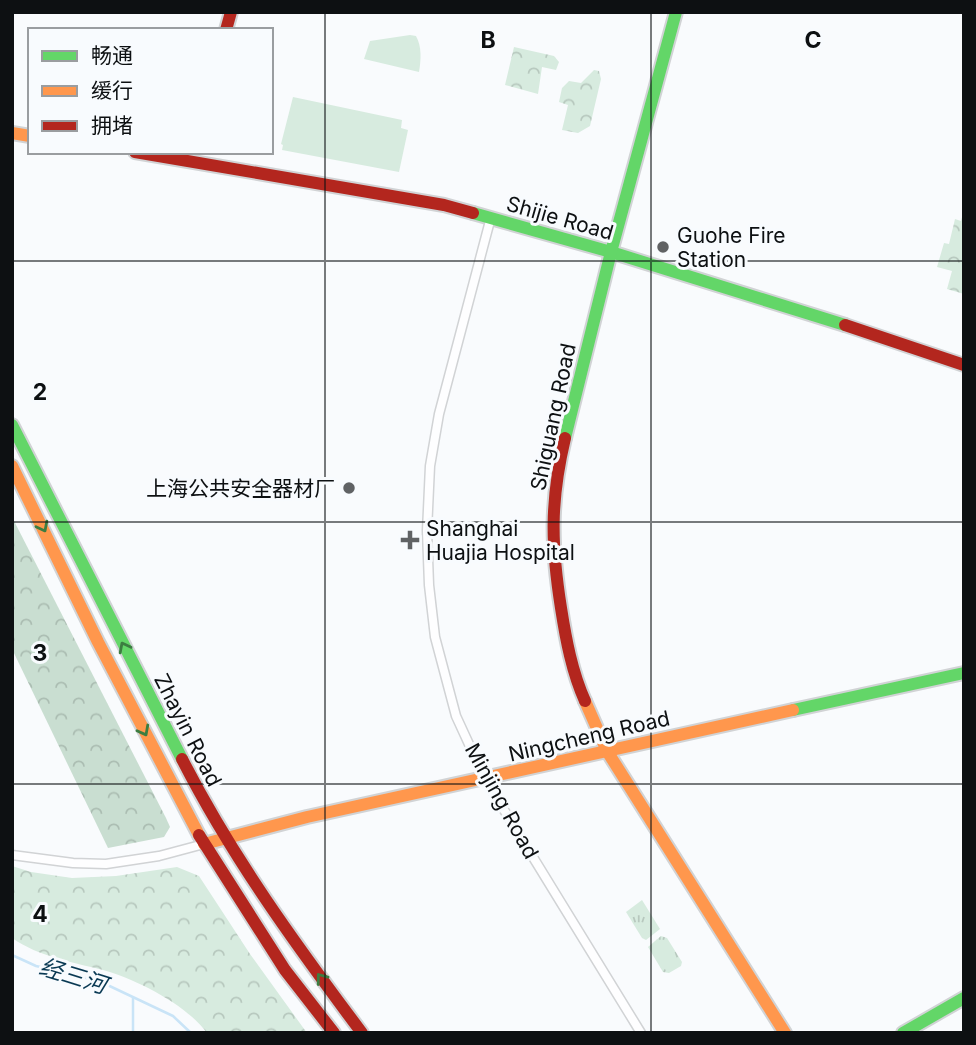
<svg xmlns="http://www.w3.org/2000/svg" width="976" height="1045" font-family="Inter,'Noto Sans SC',sans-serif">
<defs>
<pattern id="grass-tufts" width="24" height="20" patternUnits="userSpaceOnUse" patternTransform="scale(1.75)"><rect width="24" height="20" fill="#d7ebdf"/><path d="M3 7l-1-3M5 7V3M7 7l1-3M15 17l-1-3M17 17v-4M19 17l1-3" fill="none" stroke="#b7c8be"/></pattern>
<pattern id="forest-crowns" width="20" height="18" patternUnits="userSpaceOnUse" patternTransform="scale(1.75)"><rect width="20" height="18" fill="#c9ded1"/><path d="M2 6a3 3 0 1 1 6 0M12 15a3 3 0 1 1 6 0" fill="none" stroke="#abbdb2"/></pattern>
<pattern id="park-crowns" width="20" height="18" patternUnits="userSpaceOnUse" patternTransform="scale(1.75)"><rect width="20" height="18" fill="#d7ebdf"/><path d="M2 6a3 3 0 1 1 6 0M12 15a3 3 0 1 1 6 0" fill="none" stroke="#b7c8be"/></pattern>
</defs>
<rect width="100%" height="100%" fill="#f9fbfd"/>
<g fill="url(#grass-tufts)">
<polygon points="642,900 660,929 646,940 642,938 626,912"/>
<polygon points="661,936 667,938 682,962 681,966 669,973 663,972 648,947"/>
</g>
<polygon fill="url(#forest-crowns)" points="12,517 166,818 170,827 164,837 108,848 12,649"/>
<g fill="url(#park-crowns)">
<polygon points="514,47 554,56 559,62 556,70 542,67 538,94 505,85"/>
<polygon points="594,70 599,71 601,79 590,126 578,133 562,130 568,105 559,102 562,88 569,81 581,83"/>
<polygon points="964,209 964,294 947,289 952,271 937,267 944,243 949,244 955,219 961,221"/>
<path d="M12,866L31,872L72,878L116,876L177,867L199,876L250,954L307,1033H207C187,1005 136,979 103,970C71,962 40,957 12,938Z"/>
</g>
<g fill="#d7ebdf">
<path d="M410,35L416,36C422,47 421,60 419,72L364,59L370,41Z"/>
<polygon points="293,97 402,120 401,128 408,130 399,172 282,150 283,145 281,144"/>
</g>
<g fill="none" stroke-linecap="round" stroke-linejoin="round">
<g stroke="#c9e4f7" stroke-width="2.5">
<polyline points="12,955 36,966 99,981 173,1016 191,1033"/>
<polyline points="133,998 133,1033"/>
</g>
<defs>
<g id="street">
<polyline points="491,217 439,414 430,466 427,531 429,585 435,637 456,716 485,779 641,1033"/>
<polyline points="12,855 73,863 106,864 159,856 204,844"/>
</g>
<g id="fast">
<polyline points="473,213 611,252 845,325"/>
<polyline points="12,425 182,759"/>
<polyline points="565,438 611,252 676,12"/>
<polyline points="793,710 964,673"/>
<polyline points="903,1033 964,998"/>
</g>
<g id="slow">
<polyline points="12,133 30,136"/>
<polyline points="12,466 98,642 199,835"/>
<polyline points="585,701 607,751 785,1033"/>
<polyline points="204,844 307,817 793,710"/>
</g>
<g id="jam">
<polyline points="226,30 231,12"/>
<polyline points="135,152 444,205 473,213"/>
<polyline points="845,325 964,365"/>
<path d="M565,438C550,501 551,545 561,608C566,640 572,672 585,701"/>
<path d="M182,759C232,857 296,945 362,1033"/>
<polyline points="199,835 285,970 334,1033"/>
</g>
</defs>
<use href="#street" stroke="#d1d3d5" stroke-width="11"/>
<use href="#fast" stroke="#d1d3d5" stroke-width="16"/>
<use href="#slow" stroke="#d1d3d5" stroke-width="16"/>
<use href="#jam" stroke="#d1d3d5" stroke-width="16"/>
<use href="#street" stroke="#fefeff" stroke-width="8"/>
<use href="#fast" stroke="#63d668" stroke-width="12"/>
<use href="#slow" stroke="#ff974d" stroke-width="12"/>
<use href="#jam" stroke="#b3261e" stroke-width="12"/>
</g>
<defs><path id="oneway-chevron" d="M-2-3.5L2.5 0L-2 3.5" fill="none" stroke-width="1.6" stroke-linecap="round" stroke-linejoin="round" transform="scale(1.75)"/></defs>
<g stroke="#3c7d41">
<use href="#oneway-chevron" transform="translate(43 527) rotate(63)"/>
<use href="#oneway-chevron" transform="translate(124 647) rotate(-117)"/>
<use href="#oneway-chevron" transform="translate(144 731) rotate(62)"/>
<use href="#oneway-chevron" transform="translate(321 978) rotate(-127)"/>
</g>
<path fill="none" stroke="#0d1012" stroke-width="2" stroke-opacity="0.55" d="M325,12V1033M651,12V1033M12,261H964M12,522H964M12,784H964"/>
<g fill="#606264" stroke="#f8fbfe" stroke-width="2.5">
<circle cx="663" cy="247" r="7"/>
<circle cx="349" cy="488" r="7"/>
<path d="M406.5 529.5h7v7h7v7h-7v7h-7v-7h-7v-7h7z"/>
</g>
<g text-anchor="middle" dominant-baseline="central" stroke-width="6" stroke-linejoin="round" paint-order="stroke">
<g font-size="21" fill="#0d1012" stroke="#f8fbfe">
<text transform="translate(560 218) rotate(16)">Shijie Road</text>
<text transform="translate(553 417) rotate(-78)">Shiguang Road</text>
<text transform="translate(188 730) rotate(63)">Zhayin Road</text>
<text transform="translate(589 736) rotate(-13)">Ningcheng Road</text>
<text transform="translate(502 801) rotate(61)">Minjing Road</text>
</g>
<g font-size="21" fill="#0d1012" stroke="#f8fbfe" text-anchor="start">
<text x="677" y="235">Guohe Fire<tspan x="677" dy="24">Station</tspan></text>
<text x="335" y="488" text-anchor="end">上海公共安全器材厂</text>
<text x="426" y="528">Shanghai<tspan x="426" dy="24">Huajia Hospital</tspan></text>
</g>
<g font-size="23" font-style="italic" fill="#093953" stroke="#f8fbfe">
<text transform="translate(73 976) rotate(17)">经三河</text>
</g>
</g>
<g font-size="23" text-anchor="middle" font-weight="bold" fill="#0d1012" stroke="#f8fbfe" stroke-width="6" stroke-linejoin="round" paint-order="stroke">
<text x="488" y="48">B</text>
<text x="813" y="48">C</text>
<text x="40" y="400">2</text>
<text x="40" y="661">3</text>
<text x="40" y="922">4</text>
</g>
<rect width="976" height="1045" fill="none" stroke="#0d1012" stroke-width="28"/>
<rect x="28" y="28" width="245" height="126" fill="#f8fbfe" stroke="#9a9da0" stroke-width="2"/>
<rect x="42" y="51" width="35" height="10" fill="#63d668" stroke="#9a9da0" stroke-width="2"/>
<text x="91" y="63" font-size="21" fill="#0d1012">畅通</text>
<rect x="42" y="86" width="35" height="10" fill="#ff974d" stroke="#9a9da0" stroke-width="2"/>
<text x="91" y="98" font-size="21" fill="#0d1012">缓行</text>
<rect x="42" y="121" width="35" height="10" fill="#b3261e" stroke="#9a9da0" stroke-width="2"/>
<text x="91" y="133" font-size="21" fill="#0d1012">拥堵</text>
</svg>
